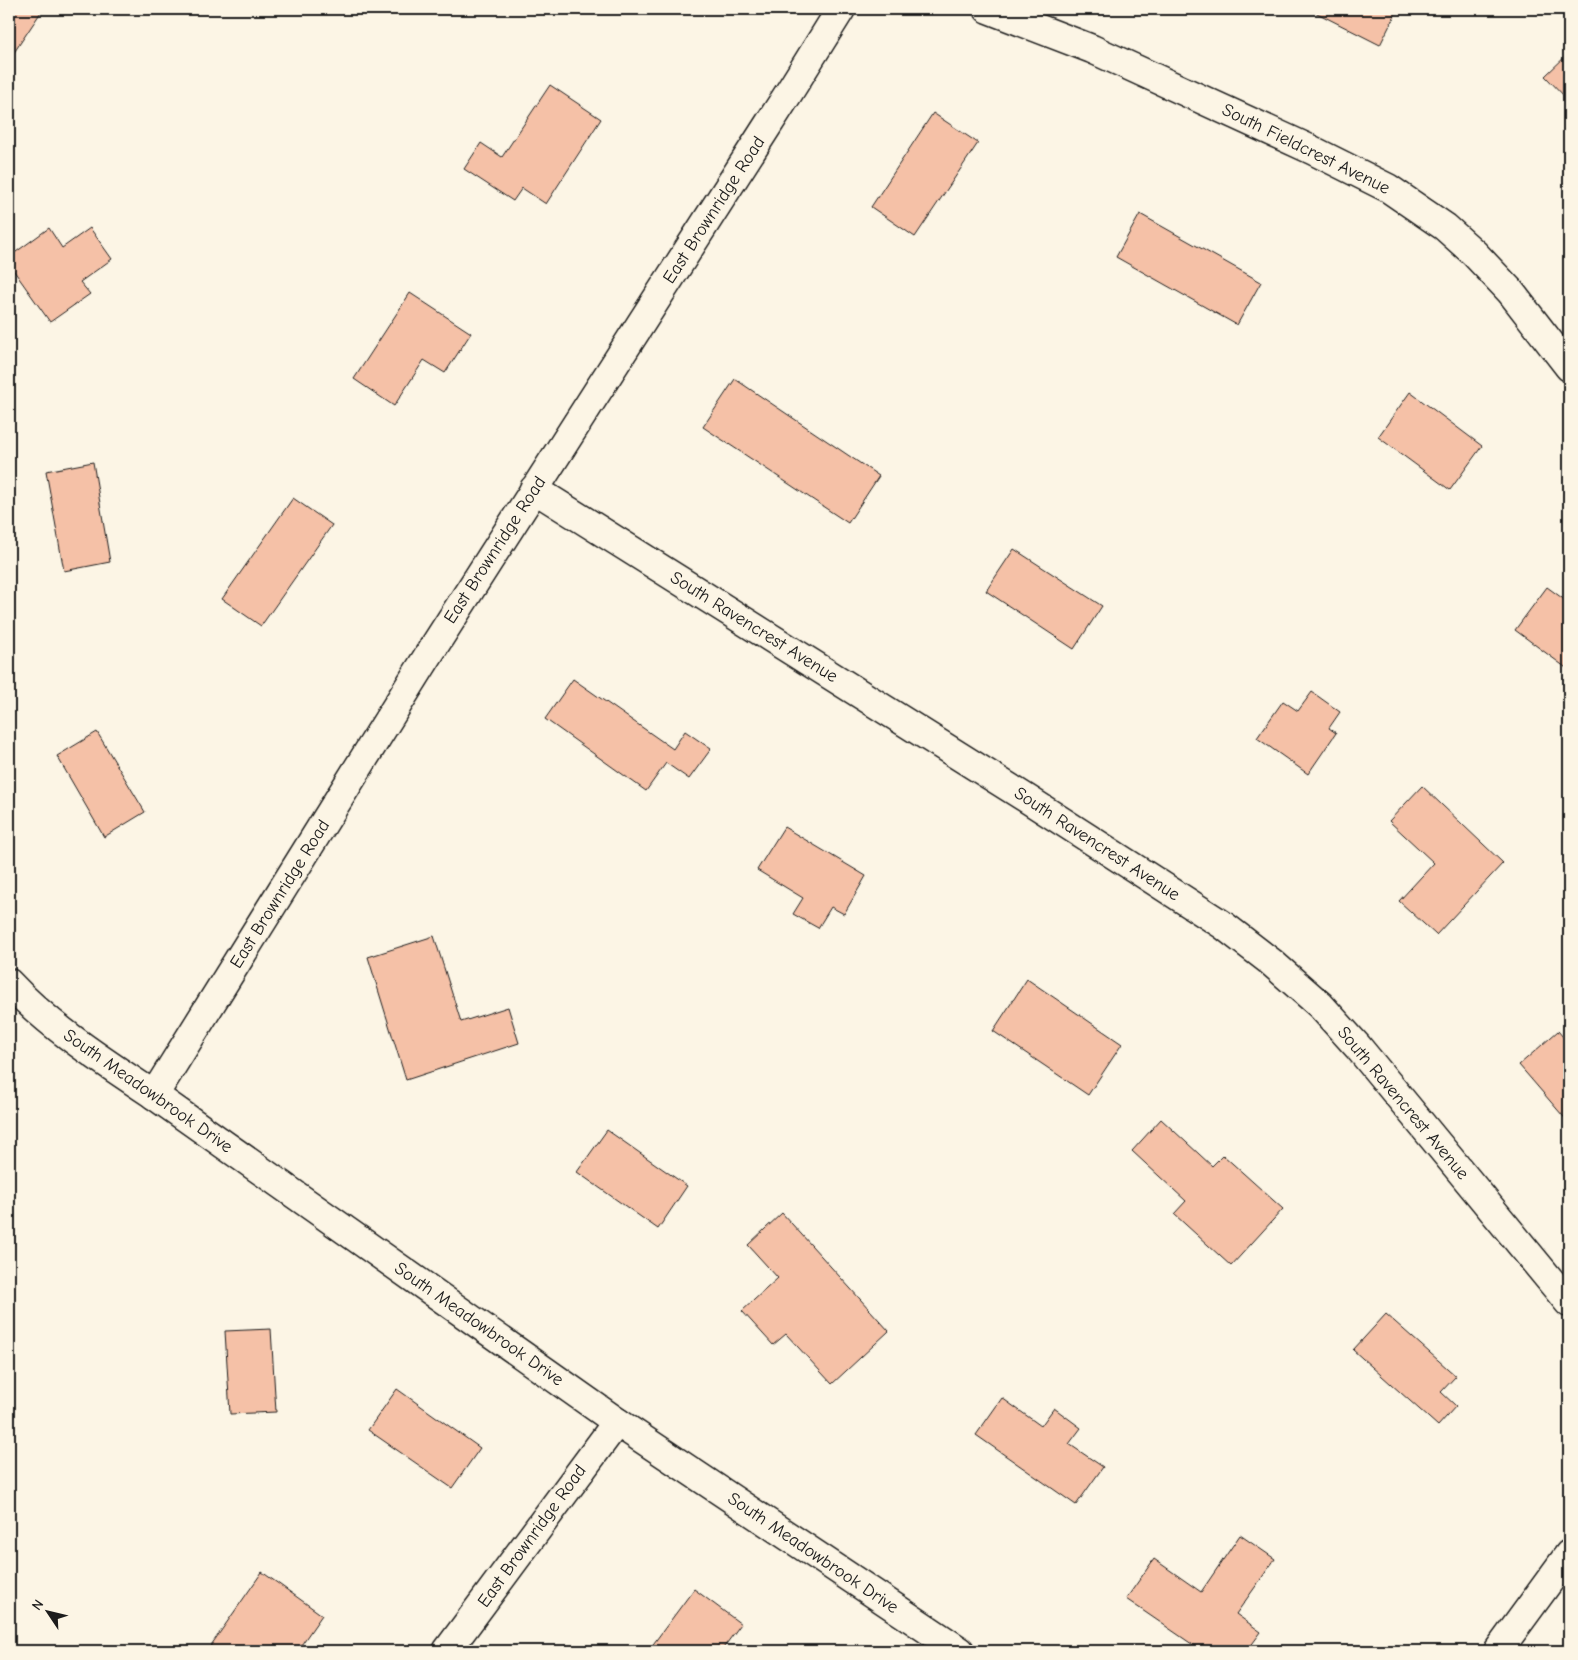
<svg xmlns="http://www.w3.org/2000/svg" width="1578" height="1660" font-family="'Comic Neue',sans-serif">
<rect width="100%" height="100%" fill="#fcf5e5"/>
<filter id="ink" filterUnits="userSpaceOnUse"><feTurbulence type="fractalNoise" baseFrequency=".02" numOctaves="2"/><feDisplacementMap in="SourceGraphic" scale="10" xChannelSelector="R" yChannelSelector="G"/><feConvolveMatrix kernelMatrix="1 2 1 2 8 2 1 2 1" color-interpolation-filters="sRGB"/></filter>
<g filter="url(#ink)">
<g fill="#f5c1a7" stroke="#1c1c1c">
<polygon points="9,9 43,9 9,60"/>
<polygon points="1309,9 1398,9 1380,45"/>
<polygon points="1569,53 1569,101 1545,76"/>
<polygon points="550,85 601,119 546,204 522,188 513,201 464,169 481,143 502,157"/>
<polygon points="933,113 978,143 915,237 871,207"/>
<polygon points="1140,214 1261,282 1237,325 1116,257"/>
<polygon points="49,228 62,248 90,228 112,259 80,282 90,294 50,322 9,264 9,257"/>
<polygon points="410,293 471,333 445,373 424,360 394,406 354,379"/>
<polygon points="735,379 879,476 848,523 703,427"/>
<polygon points="1410,392 1482,446 1450,490 1378,437"/>
<polygon points="93,462 110,562 64,571 46,471"/>
<polygon points="293,498 332,525 261,626 222,599"/>
<polygon points="1014,549 1102,606 1074,649 986,591"/>
<polygon points="1547,587 1569,603 1569,670 1515,630"/>
<polygon points="573,679 673,749 685,731 711,749 689,779 666,763 646,791 545,719"/>
<polygon points="1312,692 1340,712 1329,728 1336,733 1308,774 1257,738 1283,701 1298,711"/>
<polygon points="97,732 145,812 104,837 57,756"/>
<polygon points="1422,786 1503,863 1436,935 1399,901 1434,863 1389,821"/>
<polygon points="784,827 866,876 844,914 831,907 818,928 793,914 803,898 757,870"/>
<polygon points="434,936 461,1022 508,1007 519,1043 406,1080 368,957"/>
<polygon points="1027,979 1122,1044 1088,1095 993,1031"/>
<polygon points="1558,1031 1569,1044 1569,1123 1519,1065"/>
<polygon points="1161,1119 1212,1166 1223,1155 1283,1209 1231,1266 1174,1214 1186,1201 1132,1151"/>
<polygon points="607,1130 687,1186 658,1229 577,1172"/>
<polygon points="782,1213 889,1331 832,1384 786,1334 773,1345 742,1311 778,1278 748,1245"/>
<polygon points="1386,1314 1456,1376 1441,1392 1456,1406 1438,1426 1353,1350"/>
<polygon points="271,1329 276,1412 230,1414 225,1331"/>
<polygon points="397,1389 480,1448 452,1488 368,1430"/>
<polygon points="1002,1398 1041,1426 1054,1408 1081,1428 1069,1444 1103,1467 1076,1505 976,1435"/>
<polygon points="1240,1535 1275,1559 1236,1614 1261,1632 1247,1651 1202,1651 1126,1599 1154,1559 1201,1592"/>
<polygon points="262,1572 322,1615 297,1651 207,1651"/>
<polygon points="694,1589 741,1624 721,1651 648,1651"/>
</g>
<g fill="none" stroke-linecap="round" stroke-linejoin="round">
<defs>
<g id="minor">
<polyline points="988,9 1092,49 1312,150 1388,188 1445,227 1474,253 1510,291 1569,367"/>
<polyline points="534,489 1029,800 1223,925 1271,962 1320,1005 1358,1047 1569,1303"/>
<path d="M9,983C51,1028 103,1061 154,1095L617,1422L960,1651"/>
<polyline points="154,1095 431,651 788,94 841,9"/>
<polyline points="447,1651 617,1422"/>
<polyline points="1498,1651 1569,1554"/>
</g>
</defs>
<use href="#minor" stroke="#1c1c1c" stroke-width="31"/>
<use href="#minor" stroke="#fcf5e5" stroke-width="28"/>
</g>
</g>
<g text-anchor="middle" dominant-baseline="central" stroke-width="5" stroke-linejoin="round" paint-order="stroke">
<g font-size="18" fill="#1c1c1c" stroke="#fcf5e5">
<text transform="translate(1306 149) rotate(26)">South Fieldcrest Avenue</text>
<text transform="translate(714 210) rotate(-57)">East Brownridge Road</text>
<text transform="translate(495 550) rotate(-57)">East Brownridge Road</text>
<text transform="translate(754 627) rotate(32)">South Ravencrest Avenue</text>
<text transform="translate(1097 844) rotate(33)">South Ravencrest Avenue</text>
<text transform="translate(280 894) rotate(-58)">East Brownridge Road</text>
<text transform="translate(148 1091) rotate(35)">South Meadowbrook Drive</text>
<text transform="translate(1403 1103) rotate(50)">South Ravencrest Avenue</text>
<text transform="translate(479 1324) rotate(35)">South Meadowbrook Drive</text>
<text transform="translate(532 1536) rotate(-54)">East Brownridge Road</text>
<text transform="translate(813 1553) rotate(34)">South Meadowbrook Drive</text>
</g>
</g>
<rect width="1578" height="1660" fill="none" stroke="#fcf5e5" stroke-width="30"/>
<rect x="15" y="15" width="1548" height="1630" fill="none" stroke="#1c1c1c" stroke-width="2" filter="url(#ink)"/>
<g transform="translate(48 1612) rotate(305)" stroke="#fcf5e5" stroke-width="4" paint-order="stroke">
<path d="M0-4L9 19L0 12L-9 19Z" fill="#1c1c1c"/>
<text y="-8" font-size="14" font-weight="bold" text-anchor="middle" fill="#1c1c1c">N</text>
</g>
</svg>
